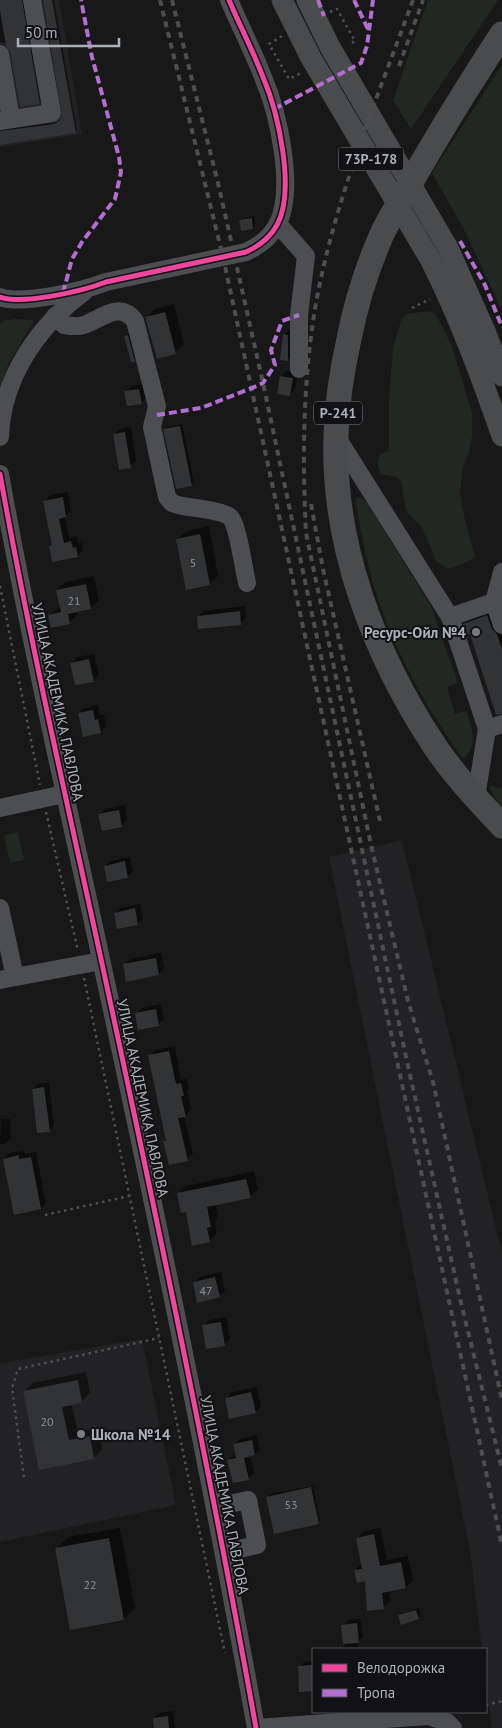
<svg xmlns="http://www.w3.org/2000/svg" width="502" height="1728" font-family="'PT Sans',sans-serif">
<rect width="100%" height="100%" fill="#181818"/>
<g fill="#222224">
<polygon points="0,0 59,0 82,134 0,147"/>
<polygon points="402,840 502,1253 502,1728 492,1728 486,1679 486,1649 482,1649 470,1551 329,857"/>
<polygon points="142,1339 176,1505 0,1542 0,1363"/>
</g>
<g fill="#212721">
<polygon points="428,0 498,0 411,129 393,100"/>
<polygon points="502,65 502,311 467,235 432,173"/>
<path d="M428,311L435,313L452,346L472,413V436L469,453L463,467L460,492L464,516L475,556L470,561L448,569L436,561L422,527L406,511L401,481L396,477L381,474C377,466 377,461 381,453L388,451L389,444V399L393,347L402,318L407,314Z"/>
<polygon points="14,319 34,320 8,365 0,389 0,325 3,321"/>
<path d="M359,497L366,501L431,606L458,683L447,687L455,714L466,711C472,727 479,745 464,758L459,754C433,715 408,675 390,631C372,589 363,544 355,499Z"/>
<polygon points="489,786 502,788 502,807 495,798"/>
<polygon points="18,832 24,860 10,863 4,835"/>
</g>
<g fill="#0007">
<polygon points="0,0 24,0 42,101 39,103 12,51 5,43 0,42"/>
<polygon points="43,0 54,0 77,130 75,132 0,144 0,129 57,122 61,119 64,111"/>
<polygon points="254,216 255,225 253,228 240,220 243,218"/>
<polygon points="174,304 184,344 175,353 147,317 155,309"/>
<polygon points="289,329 293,330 293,354 288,359 284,335"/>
<polygon points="131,330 139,355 134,360 126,336"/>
<polygon points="287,371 298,373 295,389 290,395 281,376"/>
<polygon points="144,384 146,397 141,403 125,392 131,386"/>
<polygon points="182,424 194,482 191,485 165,429 167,427"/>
<polygon points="131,427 136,461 130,466 114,435 120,429"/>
<polygon points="68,492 71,511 65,516 69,538 77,536 78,543 81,542 83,550 78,556 50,546 53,544 45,501 50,495"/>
<polygon points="209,526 218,576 210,584 187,589 178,539 186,531"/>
<polygon points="94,576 99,600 91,608 77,611 78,614 69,623 50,615 61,606 57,590 66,582"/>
<polygon points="499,605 502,615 502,707 471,633 465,624 476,613"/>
<polygon points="245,606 246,618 240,623 198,616 204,611"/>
<polygon points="94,654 99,675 93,681 72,663 77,657"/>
<polygon points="98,705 100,715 104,715 106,726 101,732 84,735 79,714 84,708"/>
<polygon points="125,805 127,820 122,825 103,829 99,815 105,809"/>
<polygon points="130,857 133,871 127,877 105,866 111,861"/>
<polygon points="140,904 143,918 137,924 115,913 120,908"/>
<polygon points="161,953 164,968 159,974 124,965 130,959"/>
<polygon points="161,1004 164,1019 159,1024 136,1014 142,1008"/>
<polygon points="175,1046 181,1080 187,1078 189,1089 187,1091 191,1110 184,1116 193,1154 187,1159 165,1142 167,1139 150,1056 155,1050"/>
<polygon points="49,1082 54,1125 49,1131 33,1089 38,1084"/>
<polygon points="1,1119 10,1119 11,1138 5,1144 0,1144"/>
<polygon points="24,1151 25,1154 36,1152 46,1203 41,1208 4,1159 10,1153"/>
<polygon points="254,1171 258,1189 250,1197 216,1204 218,1218 215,1222 217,1233 209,1241 187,1211 178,1193 186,1186"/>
<polygon points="221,1272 225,1291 219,1296 194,1283 200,1277"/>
<polygon points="226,1317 230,1339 225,1344 203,1326 209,1320"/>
<polygon points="86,1372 90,1393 82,1401 71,1403 78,1432 98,1428 102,1449 94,1458 40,1469 25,1391 33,1383"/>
<polygon points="257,1387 261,1406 256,1412 226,1398 232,1392"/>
<polygon points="257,1435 260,1449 255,1454 250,1455 254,1473 248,1478 228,1460 236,1454 234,1445 240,1439"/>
<polygon points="313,1486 320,1521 318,1523 268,1497 270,1494"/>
<polygon points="120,1528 135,1608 124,1619 57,1548 68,1537"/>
<polygon points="380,1528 387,1560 408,1556 413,1580 406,1587 389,1590 390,1601 383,1608 366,1580 355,1570 362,1564 357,1538 364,1531"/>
<polygon points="419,1608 421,1616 419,1618 400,1615 402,1613"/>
<polygon points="361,1619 363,1637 358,1642 358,1649 345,1649 343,1626 348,1620"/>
<polygon points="313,1661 313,1690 300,1691 299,1667 304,1662"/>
<polygon points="173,1711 175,1728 155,1728 154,1718 160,1713"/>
</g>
<g fill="#323334">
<polygon points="0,0 22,0 40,104 20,107 10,52 6,46 0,10"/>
<polygon points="43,0 52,0 76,133 0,145 0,131 54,124 59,121 62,116"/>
<polygon points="252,218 253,229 241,231 239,220"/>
<polygon points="165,312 176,354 157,359 145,317"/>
<polygon points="283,334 288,335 288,361 280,360"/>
<polygon points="128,335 135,362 131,362 124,336"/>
<polygon points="280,376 293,378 290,396 277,394"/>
<polygon points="139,389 142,404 127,406 124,391"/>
<polygon points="180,426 192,486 176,489 163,429"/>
<polygon points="125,432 131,468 119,470 113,434"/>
<polygon points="63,497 66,517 59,519 64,543 71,541 73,548 76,547 78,557 52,562 49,546 52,545 43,501"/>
<polygon points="200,534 210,585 186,590 176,539"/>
<polygon points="86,584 91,609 68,614 70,624 51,628 48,615 61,612 56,590"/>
<polygon points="240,611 241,625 198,629 197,616"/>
<polygon points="487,615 492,629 497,634 502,649 502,714 496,715 470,634 467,635 463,624"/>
<polygon points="89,659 94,682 75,685 70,663"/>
<polygon points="93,710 95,720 98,719 101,733 83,737 78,713"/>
<polygon points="119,810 122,827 102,831 98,814"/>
<polygon points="125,861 128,878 107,882 104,866"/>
<polygon points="135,908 138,925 117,929 114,913"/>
<polygon points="156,958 159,975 126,982 123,964"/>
<polygon points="156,1009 159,1026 138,1030 135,1013"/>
<polygon points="169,1051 176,1084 181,1083 184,1096 181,1096 186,1117 178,1118 188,1161 169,1165 163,1141 166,1141 148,1055"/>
<polygon points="44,1087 50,1132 37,1133 32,1089"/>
<polygon points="19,1155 19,1159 31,1157 41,1209 14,1215 3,1159"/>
<polygon points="246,1179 251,1198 207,1207 211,1227 207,1228 210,1242 192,1246 186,1212 181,1213 177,1193"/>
<polygon points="215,1277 220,1297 197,1303 193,1282"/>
<polygon points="221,1322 225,1346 206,1349 202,1325"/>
<polygon points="78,1380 82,1403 62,1407 69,1440 90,1436 94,1459 39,1470 23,1391"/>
<polygon points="251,1392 256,1413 229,1419 225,1398"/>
<polygon points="252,1440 255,1455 244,1458 249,1480 233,1483 227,1460 236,1458 233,1444"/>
<polygon points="311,1487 319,1524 274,1534 266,1497"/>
<polygon points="374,1534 380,1566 401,1562 406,1588 382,1593 384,1609 367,1611 365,1581 357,1583 354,1570 362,1569 356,1538"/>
<polygon points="109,1538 124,1620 70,1630 55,1548"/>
<polygon points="416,1610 419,1619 401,1625 398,1615"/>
<polygon points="357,1623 359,1643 343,1644 341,1625"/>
<polygon points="313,1665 313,1691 299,1692 298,1666"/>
<polygon points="168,1716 169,1728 154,1728 153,1718"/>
</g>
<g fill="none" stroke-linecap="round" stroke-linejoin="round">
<g stroke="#4e5052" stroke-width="2.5" stroke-dasharray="2.5 4" stroke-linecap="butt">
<polyline points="330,12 337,9 355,41 349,45"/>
<polyline points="282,36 269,44 289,79 301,73"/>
<polyline points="412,308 430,299"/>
<polyline points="0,586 40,785"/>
<polyline points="46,812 78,951"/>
<polyline points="84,978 225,1653"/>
<polyline points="45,1215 129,1196"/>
<polyline points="24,1477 12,1388 18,1369 159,1338"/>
<polyline points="486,1705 502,1701"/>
</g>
<g stroke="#4d4e51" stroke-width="18">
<polyline points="0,54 11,119"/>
<polyline points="0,121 52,113 32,0"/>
<polyline points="278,224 306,256 299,315 299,369"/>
<path d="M0,297C23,305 83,291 106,282L246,252C259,246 270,238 277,225C296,190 278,112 263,77C253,51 240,26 229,0"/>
<path d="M55,316L64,325C70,326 78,327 84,325C101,319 120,300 135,321L157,406L152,427L167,497L172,503L178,505C189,508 224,510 231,518C238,527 244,570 247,583"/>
<polyline points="336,436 450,617"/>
<path d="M0,437C2,378 38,326 84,292"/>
<path d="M0,474C29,637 66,797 101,959C156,1214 210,1471 256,1728"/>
<polyline points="502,572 494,602 502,625"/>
<polyline points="494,602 450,617 487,729 502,724"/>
<polyline points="476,797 487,729"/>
<polyline points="0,808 64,794"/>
<polyline points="0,908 15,977"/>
<polyline points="0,980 101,961"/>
<polyline points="215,1507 248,1500 257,1545 225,1552"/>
<polyline points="256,1728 429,1716 448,1723 453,1728"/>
</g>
<g stroke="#4a4b4d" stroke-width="21">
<path d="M282,0L311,58L430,259C459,316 481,376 502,436"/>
<polyline points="307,0 330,47 448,248 485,331 502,376"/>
</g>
<path stroke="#4a4b4d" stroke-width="25" d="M502,34C470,83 439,133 410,184C401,201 390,217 382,234C367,268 356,303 349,339C342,370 337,403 336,435C332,545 374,654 434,745C453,774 479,801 502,826"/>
<g stroke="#4e4e50" stroke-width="4" stroke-dasharray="6 5" stroke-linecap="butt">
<polyline points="160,0 223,257 502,1546"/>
<polyline points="172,0 218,183 263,383 408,1066 461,1303 502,1469"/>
<path d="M413,0C377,98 335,199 316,303C303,379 302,456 306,533L371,845L408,1001L433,1082L502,1400"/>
<polyline points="399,66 423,0"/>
<polyline points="311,504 323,569 380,821"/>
</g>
<g stroke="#b36fd0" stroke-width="4" stroke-dasharray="8 4" stroke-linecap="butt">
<polyline points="318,0 324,16"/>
<polyline points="354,0 368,29"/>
<polyline points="274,109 361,63 367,46 373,0"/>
<polyline points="460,241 485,285 502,327"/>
<polyline points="63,293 72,259 82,242 115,199 121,172 119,157 92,57 81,0"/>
<polyline points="157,415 201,408 252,388 263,383 275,365 271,350 282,321 299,315"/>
</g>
<defs>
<g id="cycleway">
<path d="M0,297C23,305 83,291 106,282L246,252C259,246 270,238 277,225C296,190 278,112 263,77C253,51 240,26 229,0"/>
<path d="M0,474C29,637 66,797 101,959C156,1214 210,1471 256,1728"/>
</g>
</defs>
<use href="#cycleway" stroke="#121214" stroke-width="8"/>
<use href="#cycleway" stroke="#ed469a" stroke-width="5"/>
</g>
<g fill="#787b80" stroke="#121214" stroke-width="2">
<circle cx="476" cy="632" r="5"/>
<circle cx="81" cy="1434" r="5"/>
</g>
<g text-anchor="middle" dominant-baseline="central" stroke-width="4" stroke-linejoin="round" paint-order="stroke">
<g font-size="12" fill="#8d9197">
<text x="193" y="562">5</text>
<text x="74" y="600">21</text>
<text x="206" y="1290">47</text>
<text x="47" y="1421">20</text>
<text x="291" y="1504">53</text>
<text x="90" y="1584">22</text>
</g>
<g fill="#121214" stroke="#7d8187" stroke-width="1">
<rect x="338.5" y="147.5" width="65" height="23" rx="4"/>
<rect x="314" y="401.5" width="48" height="23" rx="4"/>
</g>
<g font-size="14" font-weight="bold" fill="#abb0b8">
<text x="371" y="159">73Р-178</text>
<text x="338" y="413">Р-241</text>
</g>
<g font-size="15" font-weight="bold" fill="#abb0b8" stroke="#121214" text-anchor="end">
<text x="466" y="632">Ресурс-Ойл №4</text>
<text x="91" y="1434" text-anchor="start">Школа №14</text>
</g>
<g font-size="15" fill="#abb0b8" stroke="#121214">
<text transform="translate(58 702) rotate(78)">УЛИЦА АКАДЕМИКА ПАВЛОВА</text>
<text transform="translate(143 1098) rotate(78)">УЛИЦА АКАДЕМИКА ПАВЛОВА</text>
<text transform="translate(225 1495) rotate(79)">УЛИЦА АКАДЕМИКА ПАВЛОВА</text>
</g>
</g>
<rect x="312" y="1648" width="175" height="65" fill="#121214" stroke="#4f5156"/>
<rect x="322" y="1664" width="25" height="8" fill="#ed469a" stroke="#4f5156"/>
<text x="357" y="1673" font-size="15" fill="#abb0b8">Велодорожка</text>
<rect x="322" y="1689" width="25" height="8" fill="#b36fd0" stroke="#4f5156"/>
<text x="357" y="1698" font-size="15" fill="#abb0b8">Тропа</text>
<path d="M18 38v8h101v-8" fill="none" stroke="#abb0b8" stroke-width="2.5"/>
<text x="25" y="38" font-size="15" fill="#abb0b8" stroke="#121214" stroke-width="4" paint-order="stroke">50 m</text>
</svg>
